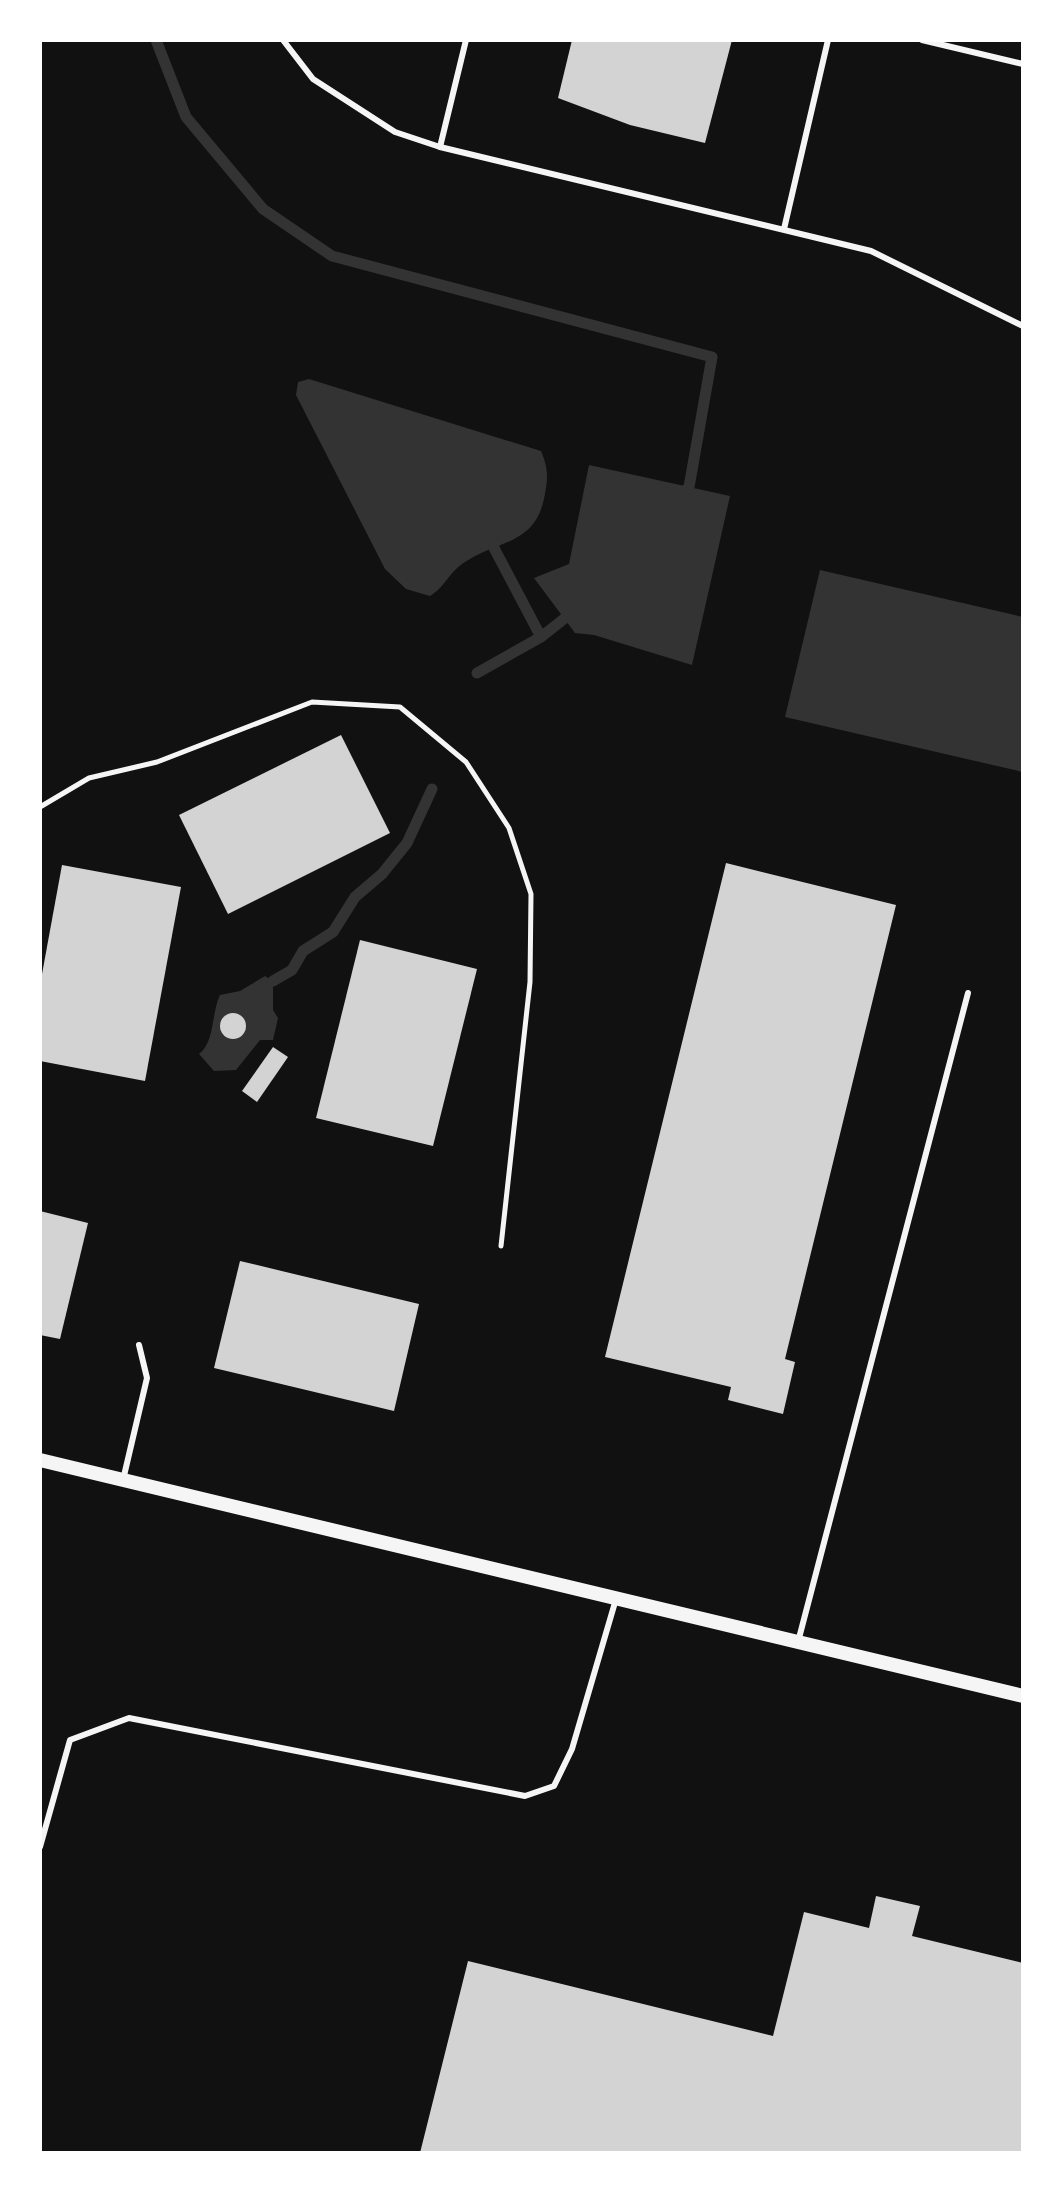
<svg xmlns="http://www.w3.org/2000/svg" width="1063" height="2193" font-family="Raleway,sans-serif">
<rect width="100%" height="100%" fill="#111"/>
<g fill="#333">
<path d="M309,379L541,451C549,470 548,479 544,499C534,545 498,540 465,562C449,572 445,587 430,596L406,589L385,569L296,395L298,382Z"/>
<polygon points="589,465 730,496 692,665 594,635 575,633 534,578 569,564"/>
<polygon points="820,570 1023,617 1023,772 785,717"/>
<path d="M265,976L273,981V1010L278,1018L273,1040H260L236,1070L214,1071L199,1054C215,1042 211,1014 220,995L240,991Z"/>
</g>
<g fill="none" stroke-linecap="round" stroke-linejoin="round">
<g stroke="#333" stroke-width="11">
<polyline points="156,40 186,117 263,209 332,256 712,357 689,487 681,495"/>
<polyline points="494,534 494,548 541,637"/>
<polyline points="477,673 541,637 574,611"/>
<polyline points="273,981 292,970 303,951 333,932 355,897 382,874 407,843 432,789"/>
</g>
</g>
<g fill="#d3d3d3">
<polygon points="572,40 732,40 705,143 630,125 558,98"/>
<polygon points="341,735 390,833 228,914 179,815"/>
<polygon points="726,863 896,905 785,1359 795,1362 783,1414 728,1400 731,1387 605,1357"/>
<polygon points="62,865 181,887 145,1081 40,1061 40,985"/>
<polygon points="360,940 477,969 433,1146 316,1118"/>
<circle cx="233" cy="1026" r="13"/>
<polygon points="273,1047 288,1057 257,1102 242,1091"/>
<polygon points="40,1211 88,1223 60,1339 40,1335"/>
<polygon points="240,1261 419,1304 394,1411 214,1368"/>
<polygon points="876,1896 920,1906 912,1936 1023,1963 1023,2153 420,2153 468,1961 773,2036 804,1912 869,1928"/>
</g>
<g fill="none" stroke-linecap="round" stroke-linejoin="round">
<polyline stroke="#f5f5f5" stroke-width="5" points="40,807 89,778 157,762 312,702 400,707 466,762 509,828 531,894 530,982 501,1246"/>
<g stroke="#f5f5f5" stroke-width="6">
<polyline points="283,40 313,79 395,132 440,147"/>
<polyline points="466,40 440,147 871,251 1023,326"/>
<polyline points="922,40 1023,64"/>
<polyline points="784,229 828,40"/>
<polyline points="123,1480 147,1378 139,1345"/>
<polyline points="798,1642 968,993"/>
<polyline points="40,1847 70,1740 129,1718 525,1796 554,1786 572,1749 616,1599"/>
</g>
<polyline stroke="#f5f5f5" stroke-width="14" points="40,1460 1023,1696"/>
</g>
<rect width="1063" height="2193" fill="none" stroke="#ffffff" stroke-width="84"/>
</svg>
